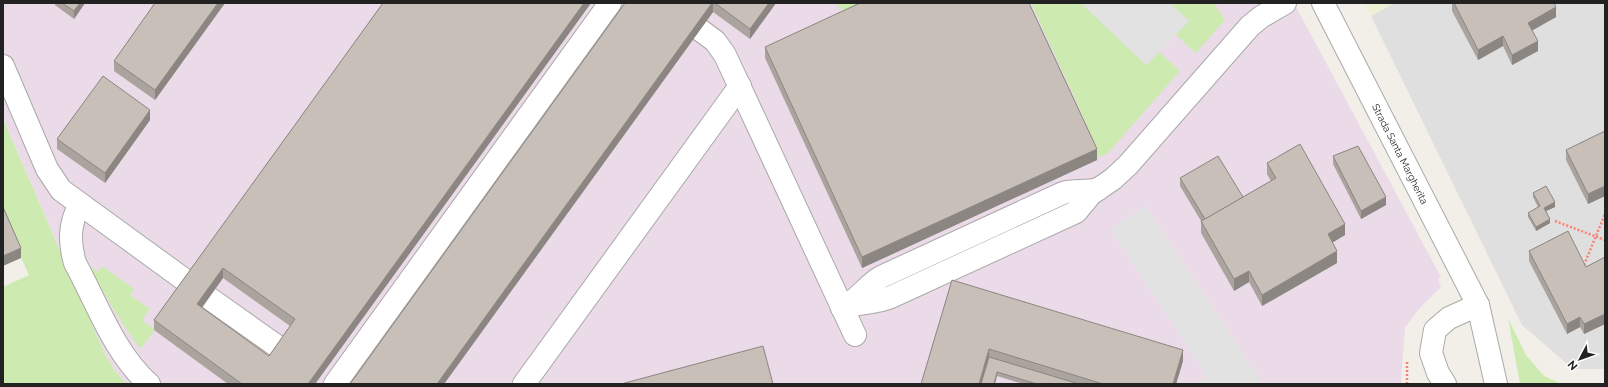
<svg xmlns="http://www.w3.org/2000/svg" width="1608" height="387" font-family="Raleway,sans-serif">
<rect width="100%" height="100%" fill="#f2efe9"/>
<polygon fill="#e0dfdf" points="1394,3 1605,3 1605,369 1573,369 1522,325 1371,16"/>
<polygon fill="#ebdbe8" points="3,3 1294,3 1441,277 1438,279 1441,287 1418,310 1405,328 1401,379 1402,384 126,384 115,371 104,352 3,118"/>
<polygon fill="#eef0d5" points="1364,3 1394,3 1371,16"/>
<g fill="#cdebb0">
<polygon points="834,3 872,3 848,14"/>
<polygon points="1031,3 1081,3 1146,65 1159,52 1180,71 1108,153 1096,159 1082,128 1087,125"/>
<polygon points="1170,3 1214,3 1225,20 1196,53 1176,35 1189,21"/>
<polygon points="3,121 4,121 104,352 115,371 126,384 3,384 3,287 29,275 3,217"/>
<polygon points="88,265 98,272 102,266 134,289 130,295 150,309 142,320 155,330 140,349 115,312"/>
<polygon points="1508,318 1526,355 1544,376 1562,384 1520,384"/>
</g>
<g fill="#e2e2e2">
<polygon points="1081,3 1170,3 1189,21 1146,65"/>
<polygon points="1146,206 1263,384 1196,384 1207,376 1110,229"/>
</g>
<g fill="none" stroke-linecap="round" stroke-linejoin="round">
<defs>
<g id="minor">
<polyline points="1323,3 1478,305 1496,384"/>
<polyline points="700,30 715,41 725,55 855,335"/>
<polyline points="3,66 47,169 61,190 189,283"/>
<path d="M80,204C69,224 69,242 75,263C97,303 114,353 149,384"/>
<polyline points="209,298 281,349"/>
<path d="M845,306C859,299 867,285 881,277L1063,193C1074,189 1086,193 1098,189"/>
<path d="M842,308C858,302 875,304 891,297L1076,212L1091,194L1113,179L1128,165L1250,26L1261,17L1285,3"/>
<polyline points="335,384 610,3"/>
<polyline points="524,384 740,86"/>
<polyline points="1445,384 1438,373 1431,353 1435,330 1449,318 1478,305"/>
</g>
</defs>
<use href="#minor" stroke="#a9a9a9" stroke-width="24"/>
<g stroke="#fa8072" stroke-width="2.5" stroke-dasharray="2 2" stroke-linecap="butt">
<polyline points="1555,221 1605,240"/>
<polyline points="1584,265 1605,214"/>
<polyline points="1407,362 1407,384"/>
</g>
<use href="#minor" stroke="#fff" stroke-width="22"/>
</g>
<g fill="#aba49e" fill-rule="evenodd">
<polygon points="55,3 85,3 74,19 55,5"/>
<polygon points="155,3 225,3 155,100 114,71 114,61"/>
<path d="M383,3H591L315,384H228L154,330V320ZM223,278L290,326L269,356L202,308Z"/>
<polygon points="625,3 776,3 750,39 713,12 444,384 350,384"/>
<polygon points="1452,3 1554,3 1556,17 1532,30 1538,51 1512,65 1503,46 1478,60 1452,11"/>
<polygon points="765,47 1097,160 862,268 765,58"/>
<polygon points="150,120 105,183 57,149 57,139"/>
<polygon points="1605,131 1605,196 1588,204 1566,160 1566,150"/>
<polygon points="1333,156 1386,205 1361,219 1333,164"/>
<polygon points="1267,163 1345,235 1332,243 1337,263 1262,306 1249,282 1234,291 1201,233 1201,221 1180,186 1180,178 1243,197 1271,181 1267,174"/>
<polygon points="1533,193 1555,207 1546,211 1550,223 1536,231 1528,217 1528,213 1538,207 1533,197"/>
<polygon points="1529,251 1586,267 1605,257 1605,324 1584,334 1580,327 1567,334 1529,261"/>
<polygon points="952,280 1183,361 1176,384 1023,384 997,376"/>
</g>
<g fill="#8b8681">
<polygon points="80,3 85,3 74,19 74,11"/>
<polygon points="218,3 225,3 155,100 155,90"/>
<polygon points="584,3 591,3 315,384 308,384"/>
<polygon points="712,3 713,3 713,12 444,384 437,384"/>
<polygon points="769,3 776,3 750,39 750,29"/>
<polygon points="1556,7 1556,17 1528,33 1528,23"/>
<polygon points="1503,36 1503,46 1478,60 1478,50"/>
<polygon points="1538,41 1538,51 1512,65 1512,55"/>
<polygon points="150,110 150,120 105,183 105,173"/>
<polygon points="1097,149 1097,160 862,268 862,257"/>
<polygon points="1605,186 1605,196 1588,204 1588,194"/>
<polygon points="1386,197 1386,205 1361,219 1361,211"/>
<polygon points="1555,202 1555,207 1544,212 1544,208"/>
<polygon points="1550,219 1550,223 1536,231 1536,227"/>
<polygon points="1345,224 1345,235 1328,245 1328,234"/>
<polygon points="21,248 21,258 3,266 3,256"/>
<polygon points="1337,251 1337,263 1262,306 1262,295"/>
<polygon points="223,268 223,278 197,314 197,304"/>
<polygon points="1249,271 1249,282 1234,291 1234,279"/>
<polygon points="1605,314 1605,324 1584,334 1584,324"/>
<polygon points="1580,317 1580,327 1567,334 1567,324"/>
<polygon points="989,349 989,361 982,384 979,384"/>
<polygon points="1183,350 1183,361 1176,384 1173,384"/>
<polygon points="997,372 997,376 995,384 994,384"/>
</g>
<g fill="#c7bfb8" stroke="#8b8681" fill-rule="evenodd">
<polygon points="62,3 80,3 74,11"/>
<polygon points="155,3 218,3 155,90 114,61"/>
<path d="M383,3H584L308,384H242L154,320ZM223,268L295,319L269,356L197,304Z"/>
<polygon points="625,3 712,3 437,384 350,384"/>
<polygon points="715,3 769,3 750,29"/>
<polygon points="860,3 1029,3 1097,149 862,257 765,47"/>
<polygon points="1454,3 1554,3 1556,7 1528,23 1538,41 1512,55 1503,36 1478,50"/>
<polygon points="103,76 150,110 105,173 57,139"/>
<polygon points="1605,131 1605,186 1588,194 1566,150"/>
<polygon points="1300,144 1345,224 1328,234 1337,251 1262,295 1249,271 1234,279 1201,221 1276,178 1267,163"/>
<polygon points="1358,146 1386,197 1361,211 1333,156"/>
<polygon points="1218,156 1243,197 1205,219 1180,178"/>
<polygon points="1546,186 1555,202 1544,208 1550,219 1536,227 1528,213 1540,206 1533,193"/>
<polygon points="3,207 21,248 3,256"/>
<polygon points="1568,231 1586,267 1605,257 1605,314 1584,324 1580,317 1567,324 1529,251"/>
<polygon points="952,280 1183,350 1173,384 1103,384 989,349 979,384 921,384"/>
<polygon points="763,346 773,384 621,384"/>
<polygon points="989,357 1079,384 1037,384 997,372 994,384 981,384"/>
</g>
<g text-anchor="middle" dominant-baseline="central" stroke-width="3.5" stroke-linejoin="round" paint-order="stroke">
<g font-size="10" fill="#222" stroke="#fff">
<text transform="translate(1400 154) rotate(63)">Strada Santa Margherita</text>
</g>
</g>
<rect width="1608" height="387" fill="none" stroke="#222222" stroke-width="8"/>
<g transform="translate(1580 359) rotate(229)" stroke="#ffffff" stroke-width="3" paint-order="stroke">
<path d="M0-3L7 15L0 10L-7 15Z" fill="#222222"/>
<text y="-6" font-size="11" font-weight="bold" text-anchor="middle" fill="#222222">N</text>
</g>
</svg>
